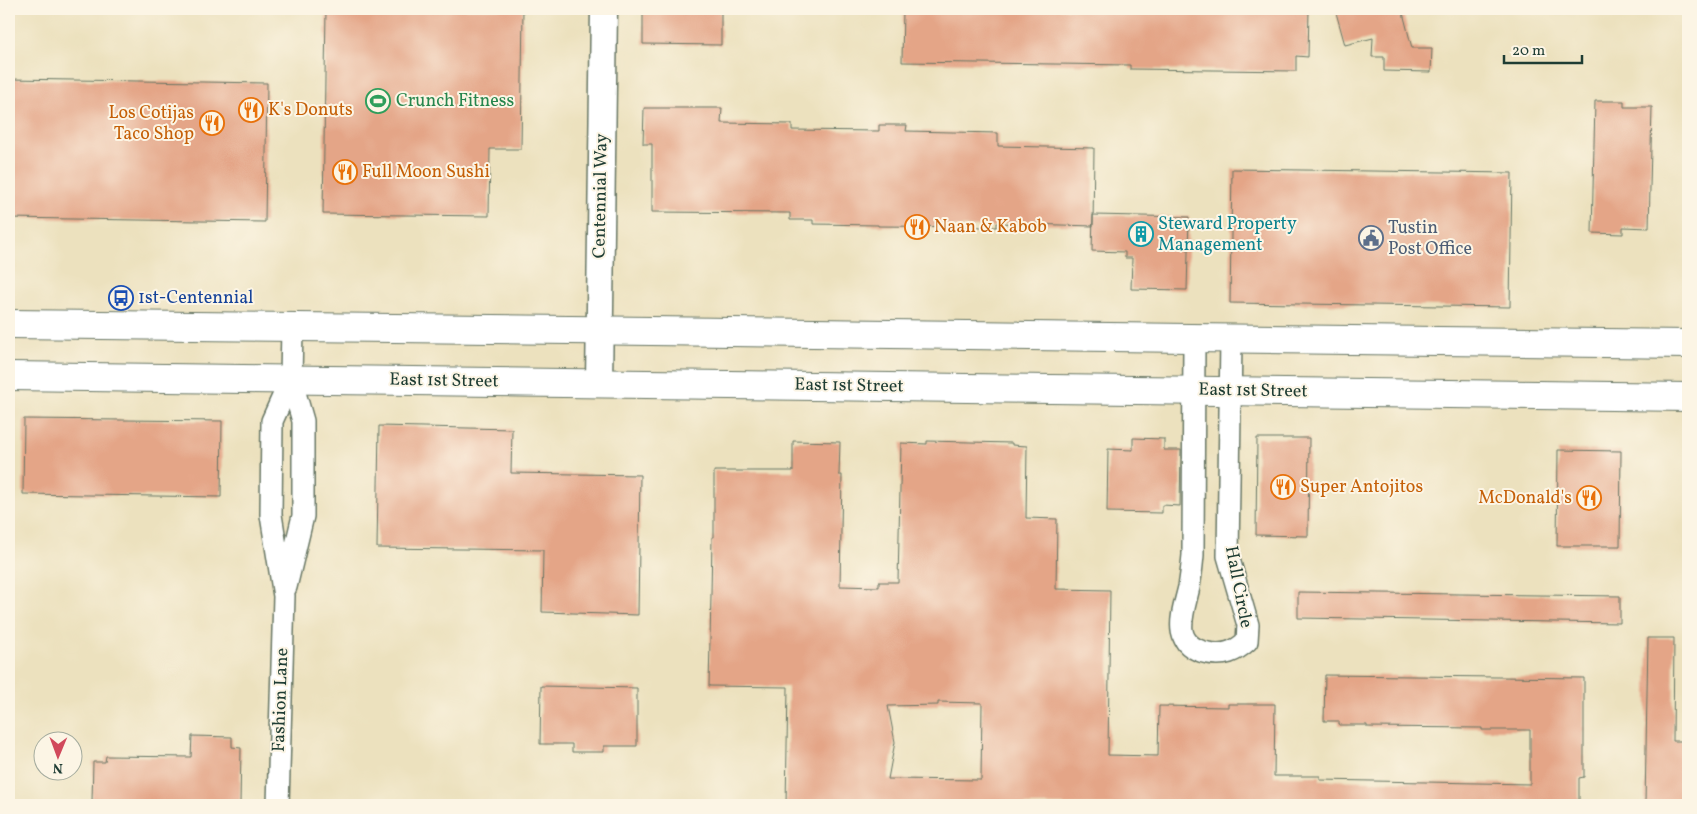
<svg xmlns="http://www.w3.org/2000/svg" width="1697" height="814" font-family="Vollkorn,serif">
<rect width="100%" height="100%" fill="#fcf5e5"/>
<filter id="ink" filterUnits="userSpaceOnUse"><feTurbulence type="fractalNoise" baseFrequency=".02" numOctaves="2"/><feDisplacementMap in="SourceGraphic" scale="10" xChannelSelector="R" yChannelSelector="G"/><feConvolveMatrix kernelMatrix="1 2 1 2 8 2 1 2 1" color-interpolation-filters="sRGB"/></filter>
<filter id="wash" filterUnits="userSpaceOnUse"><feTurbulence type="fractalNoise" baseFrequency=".0096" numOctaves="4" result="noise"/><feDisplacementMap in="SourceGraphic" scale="20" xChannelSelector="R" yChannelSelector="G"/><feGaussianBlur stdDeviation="1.12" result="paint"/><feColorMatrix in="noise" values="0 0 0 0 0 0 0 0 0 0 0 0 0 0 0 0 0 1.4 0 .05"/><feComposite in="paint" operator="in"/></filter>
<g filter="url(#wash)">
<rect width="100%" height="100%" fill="#ece1be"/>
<g id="blocks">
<g fill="#e4a587" fill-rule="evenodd">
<polygon points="326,9 523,9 521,149 490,149 489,216 323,214"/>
<polygon points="643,9 721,9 721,45 643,44"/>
<polygon points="903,9 1309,9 1308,57 1296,56 1296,71 1130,69 1130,65 902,62"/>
<polygon points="1335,9 1402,9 1412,48 1432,48 1431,72 1384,71 1384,57 1372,57 1373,38 1345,45"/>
<polygon points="9,79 267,83 265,222 9,218"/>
<polygon points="1595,101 1624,101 1624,107 1652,107 1649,228 1623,227 1623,234 1592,233"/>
<polygon points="644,108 722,108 721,123 792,124 792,130 879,131 879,125 907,125 906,131 998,133 998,146 1094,148 1093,226 997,223 997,227 878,226 878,225 813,224 813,220 790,220 790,213 652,212 652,144 643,144"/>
<polygon points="1232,169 1512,173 1510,307 1230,303"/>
<polygon points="1093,215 1189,217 1187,290 1131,289 1132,258 1125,258 1125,252 1092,251"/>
<polygon points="24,419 222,421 221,497 23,494"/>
<polygon points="379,426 512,429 511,473 640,475 638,615 542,612 543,550 377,548"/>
<polygon points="1133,438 1164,439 1164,450 1181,450 1180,506 1162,505 1162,513 1107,512 1108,449 1133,450"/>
<polygon points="1257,438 1309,438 1308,536 1256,535"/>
<path d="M793,441L840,442L839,475H842L840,586L879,587V582H898L901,443L927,444V441L1012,443V445L1027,446L1026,518L1057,519L1056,589L1110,590L1108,755L1158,756L1159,706L1228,707V704H1275L1274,776H1320V780L1530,784V730H1482V728L1367,727V725H1339V721H1324L1325,675L1584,678V777L1579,778V805H786L788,687L709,686L711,595L712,537H714V471H793ZM938,702L982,703L981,780L888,779L895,742L888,706L938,705Z"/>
<polygon points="1558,450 1621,451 1620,546 1557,546"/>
<polygon points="1298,592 1620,596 1620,623 1298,618"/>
<polygon points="1648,638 1674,638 1673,741 1688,741 1688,805 1645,805"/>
<polygon points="541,686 637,688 637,746 604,746 604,752 572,752 572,744 540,744"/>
<polygon points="192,736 232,737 232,747 241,748 240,805 104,805 104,801 92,801 93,762 105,762 106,756 191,757"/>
</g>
</g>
</g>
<g filter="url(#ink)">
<use href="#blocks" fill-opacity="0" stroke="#677664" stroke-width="1"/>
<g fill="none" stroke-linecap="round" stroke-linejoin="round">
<defs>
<g id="minor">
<path d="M1194,338L1193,555C1192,566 1191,576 1189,587C1183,614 1169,645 1208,653C1224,656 1235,652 1247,641L1248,625L1228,556L1231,339"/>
<polyline points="286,587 303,516 303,421 291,379 292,327"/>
<polyline points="278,805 284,596 271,515 272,421 291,379"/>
</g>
<polyline id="tertiary" points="599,383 604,9"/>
<g id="secondary">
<path d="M9,324C403,327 796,333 1190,338C1356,341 1522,341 1688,344"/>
<polyline points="9,376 1688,397"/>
</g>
</defs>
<use href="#minor" stroke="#677664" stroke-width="24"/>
<use href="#tertiary" stroke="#677664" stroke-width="29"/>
<use href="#secondary" stroke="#677664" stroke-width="30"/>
<use href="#minor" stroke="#fff" stroke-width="21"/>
<use href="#tertiary" stroke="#fff" stroke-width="26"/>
<use href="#secondary" stroke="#fff" stroke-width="28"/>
</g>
</g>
<defs>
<symbol id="stadium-ring" viewBox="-11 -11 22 22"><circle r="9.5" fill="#fcf5e5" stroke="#2e9e5b" stroke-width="1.5"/><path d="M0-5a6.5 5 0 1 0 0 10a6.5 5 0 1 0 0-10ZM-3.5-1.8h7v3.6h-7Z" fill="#2e9e5b"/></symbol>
<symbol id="restaurant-ring" viewBox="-11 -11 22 22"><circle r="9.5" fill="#fcf5e5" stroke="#e8710a" stroke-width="1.5"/><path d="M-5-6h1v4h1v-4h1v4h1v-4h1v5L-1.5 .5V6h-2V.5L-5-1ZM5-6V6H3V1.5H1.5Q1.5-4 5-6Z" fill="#e8710a"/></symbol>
<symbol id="building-ring" viewBox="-11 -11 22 22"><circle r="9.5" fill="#fcf5e5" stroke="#0f9aa8" stroke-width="1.5"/><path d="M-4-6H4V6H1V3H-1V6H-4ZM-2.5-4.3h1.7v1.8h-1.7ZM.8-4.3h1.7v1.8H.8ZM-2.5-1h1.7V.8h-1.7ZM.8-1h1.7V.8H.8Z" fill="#0f9aa8"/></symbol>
<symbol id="civic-ring" viewBox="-11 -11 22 22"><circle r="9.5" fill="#fcf5e5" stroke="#5c6f8a" stroke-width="1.5"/><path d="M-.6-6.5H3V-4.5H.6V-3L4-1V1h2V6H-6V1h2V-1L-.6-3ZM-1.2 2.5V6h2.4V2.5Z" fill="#5c6f8a"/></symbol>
<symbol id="bus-ring" viewBox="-11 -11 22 22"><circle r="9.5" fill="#fcf5e5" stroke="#1a4fb4" stroke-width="1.5"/><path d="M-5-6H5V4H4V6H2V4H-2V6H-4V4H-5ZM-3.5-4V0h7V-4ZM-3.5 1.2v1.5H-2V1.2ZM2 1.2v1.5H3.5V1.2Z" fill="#1a4fb4"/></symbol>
</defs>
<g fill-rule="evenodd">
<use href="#stadium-ring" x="364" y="87" width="28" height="28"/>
<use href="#restaurant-ring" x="237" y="96" width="28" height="28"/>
<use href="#restaurant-ring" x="198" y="109" width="28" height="28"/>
<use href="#restaurant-ring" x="331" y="158" width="28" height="28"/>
<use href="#restaurant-ring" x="903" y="213" width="28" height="28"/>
<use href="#building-ring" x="1127" y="220" width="28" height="28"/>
<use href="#civic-ring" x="1357" y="224" width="28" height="28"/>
<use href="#bus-ring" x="107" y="284" width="28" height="28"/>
<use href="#restaurant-ring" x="1269" y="473" width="28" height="28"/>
<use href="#restaurant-ring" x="1575" y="484" width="28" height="28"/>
</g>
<g text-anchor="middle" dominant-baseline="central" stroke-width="4" stroke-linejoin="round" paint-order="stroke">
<g font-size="18" fill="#27864d" stroke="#fcf5e5" text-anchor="start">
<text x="396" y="101">Crunch Fitness</text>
</g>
<g font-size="18" fill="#c56008" stroke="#fcf5e5" text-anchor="start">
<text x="268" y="110">K's Donuts</text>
<text x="194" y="113" text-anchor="end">Los Cotijas<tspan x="194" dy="21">Taco Shop</tspan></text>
<text x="362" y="172">Full Moon Sushi</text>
<text x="934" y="227">Naan &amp; Kabob</text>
<text x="1300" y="487">Super Antojitos</text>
<text x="1572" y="498" text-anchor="end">McDonald's</text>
</g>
<g font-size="18" fill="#1f3d34" stroke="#fcf5e5">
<text transform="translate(601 196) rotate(-89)">Centennial Way</text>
<text transform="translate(444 381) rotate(1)">East 1st Street</text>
<text transform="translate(849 386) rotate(1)">East 1st Street</text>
<text transform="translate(1253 391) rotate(1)">East 1st Street</text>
<text transform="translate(1238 587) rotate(79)">Hall Circle</text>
<text transform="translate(281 700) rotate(-88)">Fashion Lane</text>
</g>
<g font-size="18" fill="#0d838f" stroke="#fcf5e5" text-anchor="start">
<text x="1158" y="224">Steward Property<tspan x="1158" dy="21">Management</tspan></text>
</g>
<g font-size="18" fill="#4e5e75" stroke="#fcf5e5" text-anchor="start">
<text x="1388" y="228">Tustin<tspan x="1388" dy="21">Post Office</tspan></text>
</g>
<g font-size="18" fill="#164399" stroke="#fcf5e5" text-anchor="start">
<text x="138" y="298">1st-Centennial</text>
</g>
</g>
<rect width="1697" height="814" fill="none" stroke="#fcf5e5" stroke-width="30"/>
<g transform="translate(58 756) rotate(181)"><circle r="24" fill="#fcf5e5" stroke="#a4ab9e"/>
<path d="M0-4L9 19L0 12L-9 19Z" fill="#d1495b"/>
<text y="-8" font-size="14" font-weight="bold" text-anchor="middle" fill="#1f3d34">N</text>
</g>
<path d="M1504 55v8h78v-8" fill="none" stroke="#1f3d34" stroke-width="2.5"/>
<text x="1512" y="55" font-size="15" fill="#1f3d34" stroke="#fcf5e5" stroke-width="4" paint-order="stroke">20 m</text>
</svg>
